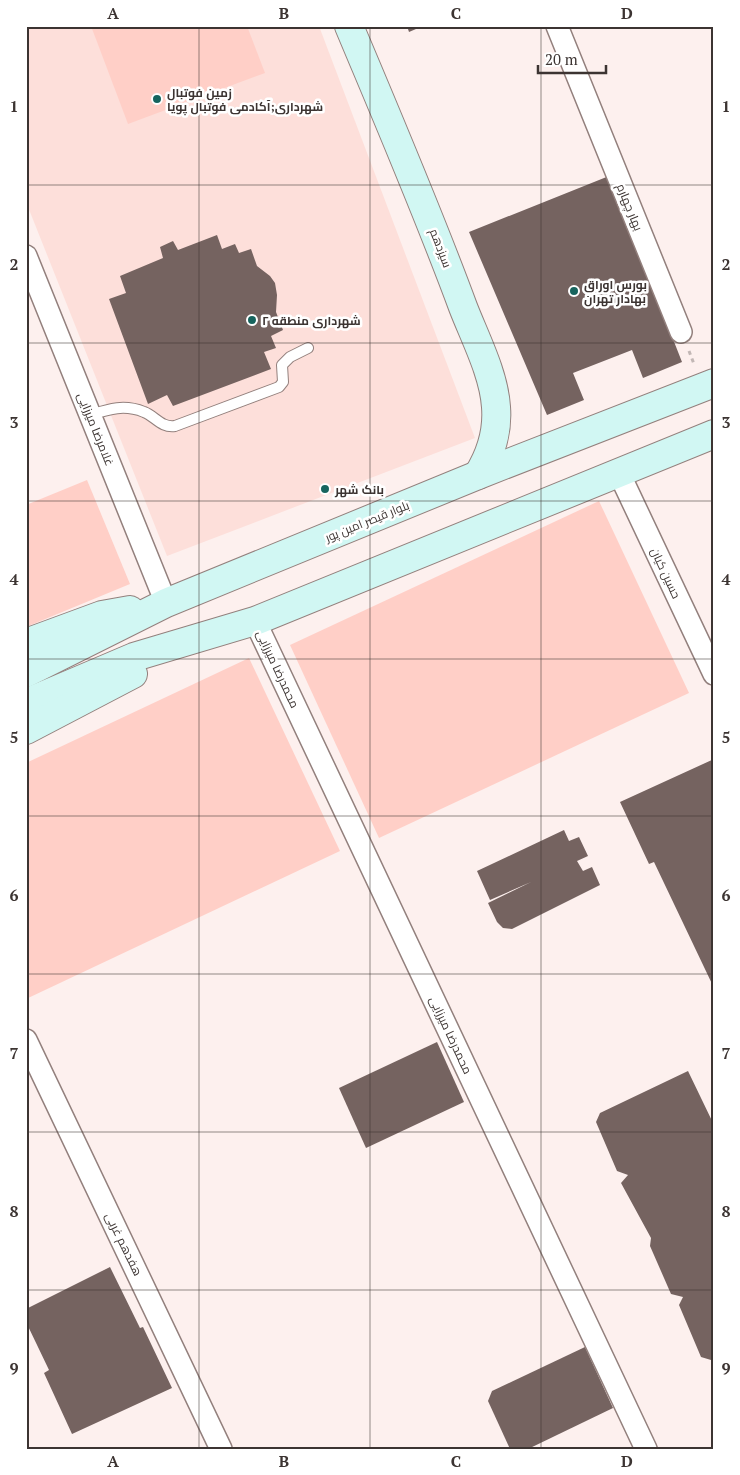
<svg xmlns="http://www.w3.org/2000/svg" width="740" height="1475" font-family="'PT Serif',Cairo,serif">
<rect width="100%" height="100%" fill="#fdf0ee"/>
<polygon fill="#fddfda" points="26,26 319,26 475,438 167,556 26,202"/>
<g fill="#ffcfc7">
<polygon points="91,26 247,26 265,73 128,124"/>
<polygon points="87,480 130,584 26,627 26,505"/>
<polygon points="599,501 689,693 379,838 290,645"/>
<polygon points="249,658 340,851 26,999 26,763"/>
</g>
<g fill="#756360">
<polygon points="407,26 423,26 409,32"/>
<polygon points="609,176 682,362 643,378 632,350 573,373 584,400 547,415 469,232"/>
<polygon points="217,235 222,249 235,244 239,253 251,249 257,266 270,276 275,283 277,295 276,312 283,330 271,336 276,348 264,352 271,369 173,406 167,395 148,404 109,299 126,293 120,276 163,258 160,247 173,241 178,250"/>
<polygon points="714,759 714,988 654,862 649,864 620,802"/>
<polygon points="564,830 569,841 579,837 588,856 577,861 583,871 592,867 600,885 512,929 503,928 497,922 488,903 531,882 490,900 477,871"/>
<polygon points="437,1042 464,1102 366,1148 339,1088"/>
<polygon points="688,1071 714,1125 714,1358 711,1360 701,1357 679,1305 683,1297 671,1294 650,1246 651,1238 621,1183 628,1175 617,1171 596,1122 600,1113"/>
<polygon points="110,1267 140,1328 143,1327 172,1388 72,1434 44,1373 49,1370 26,1322 26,1309"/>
<polygon points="585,1347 613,1408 528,1449 510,1449 488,1401 492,1391"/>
</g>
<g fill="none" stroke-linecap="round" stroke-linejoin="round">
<defs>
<path id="lane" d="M90,415C109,409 124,404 144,412C155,416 161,428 175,426L279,387L283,382L282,365L290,357L308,348"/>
<g id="street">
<polyline points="557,26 681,332"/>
<polyline points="26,256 166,603"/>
<polyline points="618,471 714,674"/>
<polyline points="255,621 646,1449"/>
<polyline points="26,1040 221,1449"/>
</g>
<g id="secondary">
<path d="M349,26C388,119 428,212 463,307C475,338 494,374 496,407C498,432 491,454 478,475"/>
<polyline points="26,643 102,615 130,610"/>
<polyline points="26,673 166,603 478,475 714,383"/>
<polyline points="26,703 134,657 255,621 714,434"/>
<polyline points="26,730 133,674"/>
</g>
</defs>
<use href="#lane" stroke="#93807d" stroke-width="12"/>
<use href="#street" stroke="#93807d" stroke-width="24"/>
<use href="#secondary" stroke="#93807d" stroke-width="30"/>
<polyline stroke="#c2b7b5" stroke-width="3" stroke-dasharray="4 4" stroke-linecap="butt" points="689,351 694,364"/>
<use href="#lane" stroke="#fff" stroke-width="10"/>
<use href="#street" stroke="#fff" stroke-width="21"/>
<use href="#secondary" stroke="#d1f7f3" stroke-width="28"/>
</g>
<path fill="none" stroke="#3c3432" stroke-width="1" stroke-opacity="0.55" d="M199,26V1449M370,26V1449M541,26V1449M26,185H714M26,343H714M26,501H714M26,659H714M26,816H714M26,974H714M26,1132H714M26,1290H714"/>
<g fill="#17645e" stroke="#fff" stroke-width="2">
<circle cx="157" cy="99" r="5"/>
<circle cx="574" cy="291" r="5"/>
<circle cx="252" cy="320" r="5"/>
<circle cx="325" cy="489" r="5"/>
</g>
<g text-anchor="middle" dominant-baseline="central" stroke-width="5" stroke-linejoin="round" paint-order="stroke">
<g font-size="12" font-weight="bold" fill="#3c3432" stroke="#fff" text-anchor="start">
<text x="167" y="92">زمین فوتبال<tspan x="167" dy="14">شهرداری;آکادمی فوتبال پویا</tspan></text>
<text x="584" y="284">بورس اوراق<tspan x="584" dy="14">بهادار تهران</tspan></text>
<text x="262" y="320">شهرداری منطقه ۲</text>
<text x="335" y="489">بانک شهر</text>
</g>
<g font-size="12" fill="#3c3432" stroke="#fff">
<text transform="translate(630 207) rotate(68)">بهار چهارم</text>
<text transform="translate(441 248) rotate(69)">سیزدهم</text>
<text transform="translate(96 429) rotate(68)">غلامرضا میرزایی</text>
<text transform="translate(367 521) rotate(-22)">بلوار قیصر امین پور</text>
<text transform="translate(666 573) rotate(65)">حسین کیان</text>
<text transform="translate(278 669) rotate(65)">محمدرضا میرزایی</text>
<text transform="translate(451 1035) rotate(65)">محمدرضا میرزایی</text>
<text transform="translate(124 1244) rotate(64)">هفدهم غربی</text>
</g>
</g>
<rect width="740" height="1475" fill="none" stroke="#ffffff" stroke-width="55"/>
<path d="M538 65v8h68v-8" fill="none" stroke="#3c3432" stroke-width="2.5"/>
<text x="545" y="65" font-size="15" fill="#3c3432" stroke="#ffffff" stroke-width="4" paint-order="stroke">20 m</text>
<rect x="28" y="28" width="684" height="1420" fill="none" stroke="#3c3432" stroke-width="2"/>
<g font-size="16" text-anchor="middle" font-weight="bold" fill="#3c3432">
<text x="113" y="19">A</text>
<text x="284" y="19">B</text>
<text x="456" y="19">C</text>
<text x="627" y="19">D</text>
<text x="14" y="112">1</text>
<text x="726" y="112">1</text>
<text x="14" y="270">2</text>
<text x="726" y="270">2</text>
<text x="14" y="428">3</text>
<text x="726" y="428">3</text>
<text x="14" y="585">4</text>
<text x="726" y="585">4</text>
<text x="14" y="743">5</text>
<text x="726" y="743">5</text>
<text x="14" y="901">6</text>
<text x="726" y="901">6</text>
<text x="14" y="1059">7</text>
<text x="726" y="1059">7</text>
<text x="14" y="1217">8</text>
<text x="726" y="1217">8</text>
<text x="14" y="1374">9</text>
<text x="726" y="1374">9</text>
<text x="113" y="1467">A</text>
<text x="284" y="1467">B</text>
<text x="456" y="1467">C</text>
<text x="627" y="1467">D</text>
</g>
</svg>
